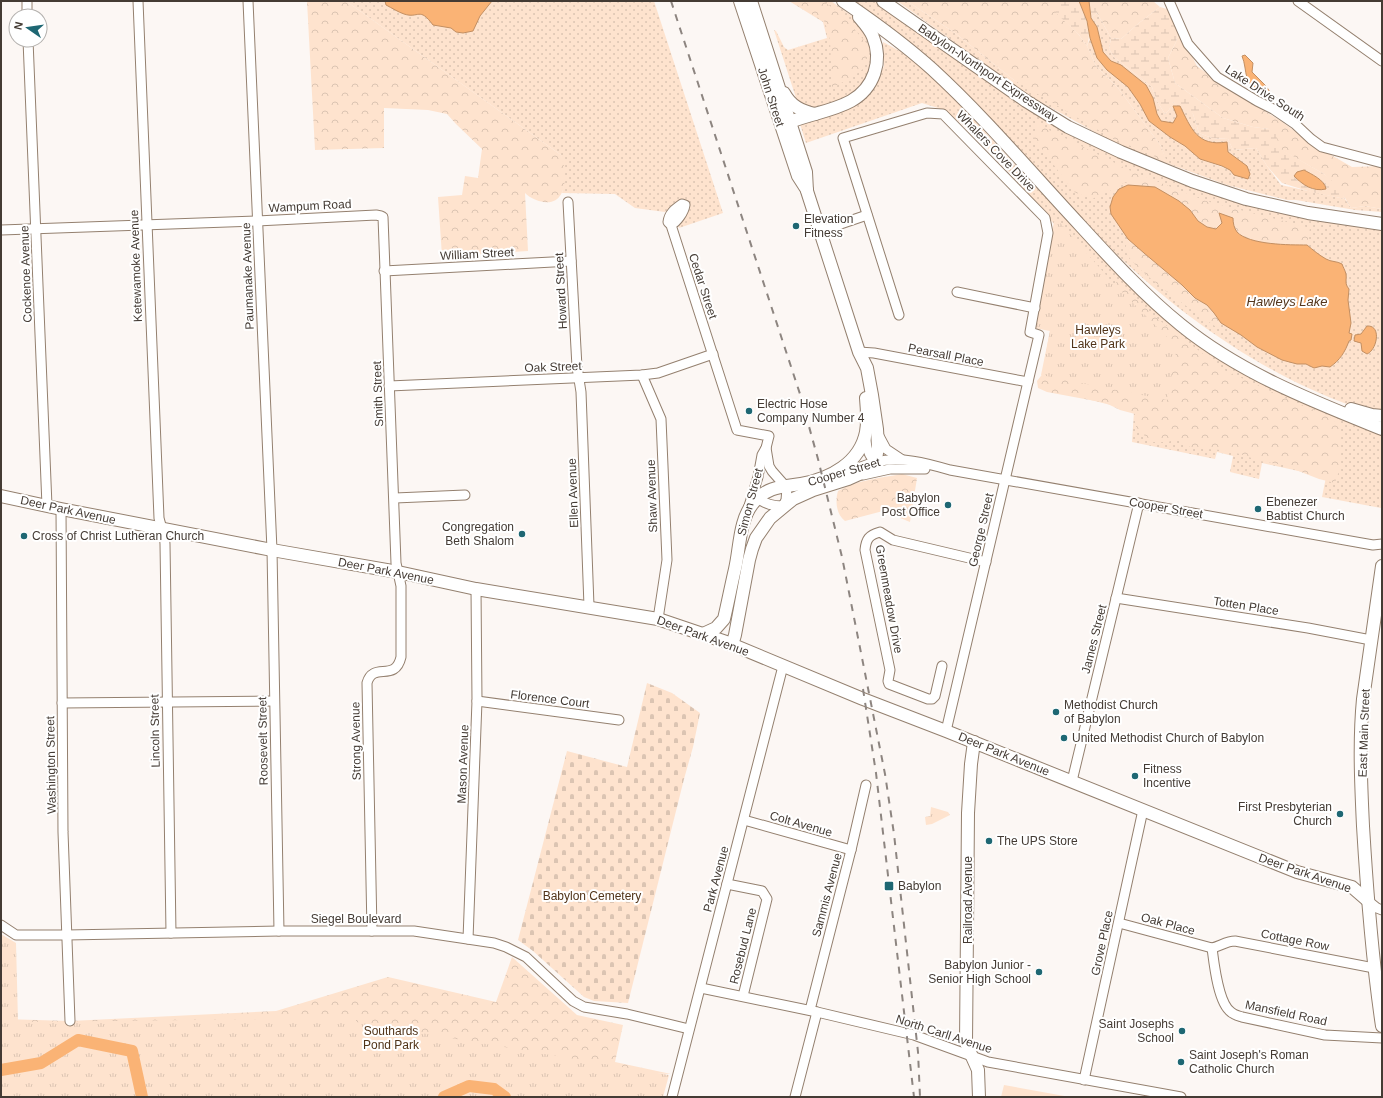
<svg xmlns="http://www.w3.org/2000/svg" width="1383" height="1098" font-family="Helvetica,sans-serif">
<defs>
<pattern id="grass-dots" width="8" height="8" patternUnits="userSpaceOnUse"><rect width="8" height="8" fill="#fee3ce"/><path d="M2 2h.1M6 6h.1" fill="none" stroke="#dbc4b2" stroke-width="1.8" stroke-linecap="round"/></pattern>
<pattern id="forest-crowns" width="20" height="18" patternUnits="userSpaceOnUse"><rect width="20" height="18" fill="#fee3ce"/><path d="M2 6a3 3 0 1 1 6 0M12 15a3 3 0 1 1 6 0" fill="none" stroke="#dbc4b2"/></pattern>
<pattern id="wetland-marsh" width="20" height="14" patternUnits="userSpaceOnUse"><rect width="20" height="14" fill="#fee3ce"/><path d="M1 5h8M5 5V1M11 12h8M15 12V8" fill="none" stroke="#dbc4b2"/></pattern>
<pattern id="cemetery-stones" width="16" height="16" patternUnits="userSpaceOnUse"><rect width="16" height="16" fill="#fee3ce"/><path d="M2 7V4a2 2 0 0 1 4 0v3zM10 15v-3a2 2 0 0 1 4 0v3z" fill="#dbc4b2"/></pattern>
<pattern id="park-tufts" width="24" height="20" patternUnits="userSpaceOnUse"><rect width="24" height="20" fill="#fee3ce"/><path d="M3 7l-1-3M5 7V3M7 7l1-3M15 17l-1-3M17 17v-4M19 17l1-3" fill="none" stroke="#dbc4b2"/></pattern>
</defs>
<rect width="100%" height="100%" fill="#fcf7f4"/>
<g fill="url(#grass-dots)">
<polygon points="346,1 654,1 723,213 679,228 673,207 665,212 635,208 615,194 562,193 564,184 561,155"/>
<polygon points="789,1 831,1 856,19 875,50 871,76 854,95 819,109 806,109 798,104 774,30 776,31 784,47 788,50 827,38 823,22"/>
<path d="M854,1H878L943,47L1152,170L1223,198L1274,211L1313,220L1382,228V413C1372,411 1362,409 1352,406C1260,373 1175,312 1106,244C1077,216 1051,183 1023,153C997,125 969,98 941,72C913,47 885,22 854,1Z"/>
<polygon points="897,1 907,1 955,33 1014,80 1166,161 1161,146 1118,88 1096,66 1087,46 1090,38 1097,58 1128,87 1140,104 1149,121 1170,137 1185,146 1200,159 1230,170 1234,175 1236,159 1228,152 1221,143 1211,143 1198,136 1177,116 1173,124 1161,121 1157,114 1153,98 1146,85 1121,65 1111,61 1103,52 1097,27 1091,18 1097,13 1111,38 1109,49 1114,57 1152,87 1157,101 1165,114 1169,110 1172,102 1185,106 1193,114 1199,133 1212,138 1228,139 1233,150 1256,148 1267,166 1281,185 1345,199 1351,208 1365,206 1382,209 1382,212 1355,210 1296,200 1287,200 1227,185 1136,152 1111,141 1021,91 983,64 950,39"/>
<polygon points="883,42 913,58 959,103 1019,169 1120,275 1210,351 1382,433 1381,508 1322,497 1326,477 1262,463 1259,479 1230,472 1233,456 1217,452 1215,459 1132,442 1134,411 1040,387 1050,330 1036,324 1054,224 990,150 957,120 938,108 922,103 806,143 800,124 860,102 874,88 884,66"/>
</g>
<g fill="url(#forest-crowns)">
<path d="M307,1H346L561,155C567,170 569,205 544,202C537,201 530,198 525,193L528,251L442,256L438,197L462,195L465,176L478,178L482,149L456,124L447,114L428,110L384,108V148L315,150Z"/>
<polygon points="790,1 823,1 841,14 869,46 863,69 850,79 832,87 830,40 825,22"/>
<polygon points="907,1 1056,1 1057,13 1079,35 1087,46 1096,66 1118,88 1161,146 1167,162 1110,137 1014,80 955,33"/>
<polygon points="1097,1 1153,1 1160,7 1139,23 1121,39 1111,38 1097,13"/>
<polygon points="1179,31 1197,66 1225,87 1281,121 1312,144 1352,167 1382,166 1382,209 1365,206 1351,208 1345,198 1324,174 1278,148 1269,129 1253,127 1223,118 1175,83 1168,58 1176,42"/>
<path d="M1037,124L1129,170L1206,201L1310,228L1307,245C1290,245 1250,246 1237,232C1234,228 1233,223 1233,218L1219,214L1222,223L1216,229L1207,227L1198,221L1190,210L1167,194L1155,187H1142L1125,182L1110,191L1092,199L1074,192L1033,137Z"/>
<path d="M1128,239L1144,253L1182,285L1195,298L1207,305L1214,313L1221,323L1218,328C1202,317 1128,267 1126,251C1125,247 1127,242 1128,239Z"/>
<polygon points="1119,280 1154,316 1224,370 1303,406 1328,415 1339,425 1340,468 1335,483 1319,479 1283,465 1260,461 1240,454 1221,450 1192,448 1176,439 1168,442 1153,442 1141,433 1136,427 1135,414 1120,410 1106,403 1047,392 1038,388 1037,381 1107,291"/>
<path d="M902,474L917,478L910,522L883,511L845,521C836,514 835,501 838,491C857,480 880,478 902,474Z"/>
<polygon points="512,957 577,1015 623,1025 615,1062 671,1074 638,1073 581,1097 1,1097 1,987 3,1019 70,1021 276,1011 388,977 496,1002"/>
</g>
<g fill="url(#wetland-marsh)" fill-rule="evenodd">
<path d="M1056,1H1079C1084,16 1093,30 1087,46L1079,35L1056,13Z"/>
<polygon points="1089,1 1097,1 1097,13 1091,18"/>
<path d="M1160,7L1167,9L1179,31L1176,42L1168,58L1175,83L1223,118L1253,127L1269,129L1276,133L1279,148L1324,174L1340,188L1345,199L1311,192L1282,183L1267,166L1256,148L1233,150L1228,139L1212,138L1199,133L1193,114L1173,102L1169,110L1165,114L1157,101L1152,87L1114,57L1109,49L1111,38L1121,39L1139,23ZM1304,170L1315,176L1325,186L1314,190L1299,181V172Z"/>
</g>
<polygon fill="url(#cemetery-stones)" points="647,683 672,693 700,713 693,747 684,779 628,1003 594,1001 584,997 533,951 518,940 567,751 627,767"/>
<g fill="url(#park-tufts)">
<polygon points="1055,217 1113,283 1177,347 1167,400 1041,375 1050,331 1034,328"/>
<polygon points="931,807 948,812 950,815 932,824 926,825 925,817 930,816"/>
<polygon points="1,934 16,943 18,1022 356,1018 356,1022 669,1075 663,1097 1,1097"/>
</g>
<g fill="#fee3ce">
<polygon points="1004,1085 1070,1097 1001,1097"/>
<polygon points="604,1087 627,1093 626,1097 601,1097"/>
</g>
<g fill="#fab375" stroke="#c38f62">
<path d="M385,1H492L480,16L473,31L463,33L456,32L451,28L433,25C419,6 419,19 404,14C398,12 392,8 386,5Z"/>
<path d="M1079,1H1089L1091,18L1097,27L1103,52L1111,61L1121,65L1146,85L1153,98L1157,114L1161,121L1173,123L1177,116L1173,106H1180C1191,128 1197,147 1227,142L1228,152L1247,166L1250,174L1248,179L1234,175L1230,170L1222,166L1200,159L1185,146L1170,137L1149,121L1140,104L1128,87L1107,70L1097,58L1090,38L1087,21Z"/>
<path d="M1245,55L1253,63L1252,72L1266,86L1272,95L1270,96L1267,94C1260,91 1249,86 1247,78C1245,71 1245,63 1242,56Z"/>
<path d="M1304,170C1311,174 1325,180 1326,189C1313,192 1303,185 1294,176L1297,172Z"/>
<path d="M1128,185L1155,187L1179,201L1190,210L1198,221L1207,227L1216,229L1222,223L1219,213L1233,218C1233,223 1234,228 1237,232C1249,245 1290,245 1307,245C1313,250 1319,255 1326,259C1331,262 1337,261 1342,264C1343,267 1345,270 1346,274C1347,280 1344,283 1349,289L1348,300L1351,323L1349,333L1352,334L1351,340L1349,341C1345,352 1340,360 1330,367L1322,366L1314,368L1306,364H1297L1282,360L1257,347L1241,335L1221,323L1214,313L1207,305L1195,298L1182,285L1144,253L1128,239L1111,214L1110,207L1113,197L1119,189Z"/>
<path d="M1367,326C1382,325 1377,350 1367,354L1362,351L1361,343L1354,341L1355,335L1361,334Z"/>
</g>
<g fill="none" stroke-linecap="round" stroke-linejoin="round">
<g stroke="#fab375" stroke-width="12">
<polyline points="1,1070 41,1063 78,1040 132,1051 142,1097"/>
<polyline points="444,1097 469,1086 494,1089 505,1097"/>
</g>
<defs>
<g id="minor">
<polyline points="27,1 27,16"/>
<path d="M138,1L159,518C161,527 165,535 165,544L171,933"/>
<polyline points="248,1 272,550 279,931"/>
<polyline points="1169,1 1188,44 1217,77 1257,101 1273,109 1295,124 1311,139 1322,147 1382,163"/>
<polyline points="1298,1 1382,61"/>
<polyline points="28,40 47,506"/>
<polyline points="568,202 577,367 581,392 589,606"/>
<path d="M671,225C677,222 684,212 685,205L682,204C675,209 669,213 668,222L671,225L737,430L769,436L766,448L762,455L758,477L749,506"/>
<path d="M1,230L257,221L376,215L381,216L383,217L396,563L401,586V657C395,683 373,661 367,683L372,931"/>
<polyline points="820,231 867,215"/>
<polyline points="384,271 571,261"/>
<polyline points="957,292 1035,308"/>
<polyline points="899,315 843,138 927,113 943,114 1045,218 1048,233 1030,332 1039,335 946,731"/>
<polyline points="859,352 874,353 1028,382"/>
<polyline points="642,375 661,419 667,560 658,619"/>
<polyline points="389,386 642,375 658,373 713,354"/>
<polyline points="879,436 886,449 901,459"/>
<path d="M866,437C866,449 869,458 879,465"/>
<path d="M837,474C851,472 863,465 876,462C900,456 926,463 950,470L1373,545L1382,544"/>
<polyline points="863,475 890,469 925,469"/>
<path d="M755,493C760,503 772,506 783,506L786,500L787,488L772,471L769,466L766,448"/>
<polyline points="395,498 465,495"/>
<polyline points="61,509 63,832 70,1021"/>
<polyline points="1116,598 1308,628 1371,640"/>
<path d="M942,666L935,696L932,699H928L889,684L888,681L890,670L865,550C866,539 869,535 880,532L893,540L986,562"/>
<polyline points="477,701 619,720"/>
<polyline points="62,703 274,701"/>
<polyline points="1072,781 1139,503"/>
<polyline points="744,820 851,850"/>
<polyline points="727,884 762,891 767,899 743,996"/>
<polyline points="1367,900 1377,908 1382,910"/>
<path d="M1119,923L1212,948C1220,946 1227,941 1235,941L1374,968"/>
<polyline points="1,925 16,935 66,935 279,931 414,931 494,943 506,947 526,957 573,1001 584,1007 627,1014 689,1029"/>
<polyline points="468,939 477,701 476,589"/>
<path d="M1212,948C1214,963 1218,1003 1231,1012C1234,1015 1239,1016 1242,1017L1325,1035L1382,1038"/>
<polyline points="701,988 817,1012 914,1035 988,1062 1181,1097"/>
<polyline points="810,1010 851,850 866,785"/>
<polyline points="1084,1080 1143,810"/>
<polyline points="672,1097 783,666"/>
<polyline points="795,1097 817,1012"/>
</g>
<g id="major">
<polyline points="740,1 798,176 807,190"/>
<path d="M843,1C874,22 904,44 932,69C980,113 1023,163 1067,211C1103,250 1139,291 1181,325C1240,373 1312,401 1382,429"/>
<polyline points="883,1 1026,101 1068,127 1121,152 1192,181 1246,199 1308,213 1382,224"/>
<path d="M784,93C791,106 801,111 815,114"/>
<path d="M786,129L790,122C810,114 833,111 851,101C874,88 883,61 873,37C870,29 864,23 859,17"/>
<polyline points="1351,409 1372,415 1382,416"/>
<polyline points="1,496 61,509 272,550 398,572 476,589 658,619 726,642 863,699 946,731 1297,872 1352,887 1367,900"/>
<path d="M1382,566L1363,699C1359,741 1361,784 1363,826C1367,893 1372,959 1382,1026"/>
<path d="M703,634L716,628L724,619C728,602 731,586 735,569C740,548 739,519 754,502C768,486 782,487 801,484C830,479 860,463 866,432C868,421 867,409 866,398"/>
<polyline points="732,645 735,635 749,560 752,549 756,538 770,518 793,499 813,490 848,479 868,470 873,465 876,459 878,447 877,429 872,395 867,368 859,352 807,191 806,172 751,1"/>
<polyline points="974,742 971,764 968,813 966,1043 978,1070 979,1097"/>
</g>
</defs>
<use href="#minor" stroke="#94806f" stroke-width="11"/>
<use href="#major" stroke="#94806f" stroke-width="14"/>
<use href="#minor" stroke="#fff" stroke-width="9"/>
<use href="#major" stroke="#fff" stroke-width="12"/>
<g stroke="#8d8580" stroke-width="2" stroke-dasharray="7 7" stroke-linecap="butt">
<polyline points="671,1 800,394 818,459 842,557 885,774 894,834 918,1052 920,1097"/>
<polyline points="863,689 876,773 914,1097"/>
</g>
</g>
<g fill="#1e6773" stroke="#fff" stroke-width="1.5">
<circle cx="796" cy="226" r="4"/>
<circle cx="749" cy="411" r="4"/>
<circle cx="948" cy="505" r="4"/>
<circle cx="1258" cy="509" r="4"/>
<circle cx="522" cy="534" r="4"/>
<circle cx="24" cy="536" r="4"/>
<circle cx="1056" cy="712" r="4"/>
<circle cx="1064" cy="738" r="4"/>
<circle cx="1135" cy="776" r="4"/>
<circle cx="1340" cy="814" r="4"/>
<circle cx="989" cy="841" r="4"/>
<rect x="884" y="881" width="10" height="10" rx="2"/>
<circle cx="1039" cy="972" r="4"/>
<circle cx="1182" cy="1031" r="4"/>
<circle cx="1181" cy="1062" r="4"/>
</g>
<g text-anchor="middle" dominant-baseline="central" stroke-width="4" stroke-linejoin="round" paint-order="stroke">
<g font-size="12" fill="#443b34" stroke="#fff">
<text transform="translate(988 73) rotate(34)">Babylon-Northport Expressway</text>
<text transform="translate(1265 93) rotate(33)">Lake Drive South</text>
<text transform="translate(771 97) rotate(72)">John Street</text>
<text transform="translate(996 151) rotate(46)">Whalers Cove Drive</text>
<text transform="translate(310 206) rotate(-3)">Wampum Road</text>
<text transform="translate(477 254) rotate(-3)">William Street</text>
<text transform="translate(136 266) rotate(-92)">Ketewamoke Avenue</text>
<text transform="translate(26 274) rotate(-92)">Cockenoe Avenue</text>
<text transform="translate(248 276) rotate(-92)">Paumanake Avenue</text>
<text transform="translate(703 286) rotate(72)">Cedar Street</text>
<text transform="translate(561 291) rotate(-93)">Howard Street</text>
<text transform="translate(946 355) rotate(11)">Pearsall Place</text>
<text transform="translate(553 367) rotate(-2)">Oak Street</text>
<text transform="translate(378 394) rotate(-92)">Smith Street</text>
<text transform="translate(844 472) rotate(-16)">Cooper Street</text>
<text transform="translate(573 493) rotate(-92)">Ellen Avenue</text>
<text transform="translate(652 496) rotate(-92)">Shaw Avenue</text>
<text transform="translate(750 502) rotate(-75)">Simon Street</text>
<text transform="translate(1166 508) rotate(10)">Cooper Street</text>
<text transform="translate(68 510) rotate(12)">Deer Park Avenue</text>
<text transform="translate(981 530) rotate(-77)">George Street</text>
<text transform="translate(386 571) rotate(11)">Deer Park Avenue</text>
<text transform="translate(889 599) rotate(80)">Greenmeadow Drive</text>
<text transform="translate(1246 606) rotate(9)">Totten Place</text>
<text transform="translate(703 636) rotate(20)">Deer Park Avenue</text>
<text transform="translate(1094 639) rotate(-76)">James Street</text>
<text transform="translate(550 699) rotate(7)">Florence Court</text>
<text transform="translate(155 731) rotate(-91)">Lincoln Street</text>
<text transform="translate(1364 733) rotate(-88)">East Main Street</text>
<text transform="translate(263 741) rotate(-91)">Roosevelt Street</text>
<text transform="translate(356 741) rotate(-91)">Strong Avenue</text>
<text transform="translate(1004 754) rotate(22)">Deer Park Avenue</text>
<text transform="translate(463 764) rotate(-88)">Mason Avenue</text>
<text transform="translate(51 765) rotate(-91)">Washington Street</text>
<text transform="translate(801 824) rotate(16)">Colt Avenue</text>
<text transform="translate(1305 873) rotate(19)">Deer Park Avenue</text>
<text transform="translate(716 879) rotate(-75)">Park Avenue</text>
<text transform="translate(827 895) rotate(-75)">Sammis Avenue</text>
<text transform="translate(968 900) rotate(-90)">Railroad Avenue</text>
<text x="356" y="919">Siegel Boulevard</text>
<text transform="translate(1168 924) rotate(15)">Oak Place</text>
<text transform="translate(1295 940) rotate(11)">Cottage Row</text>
<text transform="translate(1102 943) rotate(-78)">Grove Place</text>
<text transform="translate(743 946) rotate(-76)">Rosebud Lane</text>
<text transform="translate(1286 1013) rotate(12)">Mansfield Road</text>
<text transform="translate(944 1034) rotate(18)">North Carll Avenue</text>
</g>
<g font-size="12" fill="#443b34" stroke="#fff" text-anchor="start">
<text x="804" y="219">Elevation<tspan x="804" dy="14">Fitness</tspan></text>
<text x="757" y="404">Electric Hose<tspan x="757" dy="14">Company Number 4</tspan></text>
<text x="940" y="498" text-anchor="end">Babylon<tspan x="940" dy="14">Post Office</tspan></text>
<text x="1266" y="502">Ebenezer<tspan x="1266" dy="14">Babtist Church</tspan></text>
<text x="514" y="527" text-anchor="end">Congregation<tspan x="514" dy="14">Beth Shalom</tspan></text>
<text x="32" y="536">Cross of Christ Lutheran Church</text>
<text x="1064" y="705">Methodist Church<tspan x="1064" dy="14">of Babylon</tspan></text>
<text x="1072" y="738">United Methodist Church of Babylon</text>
<text x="1143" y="769">Fitness<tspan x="1143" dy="14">Incentive</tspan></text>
<text x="1332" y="807" text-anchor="end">First Presbyterian<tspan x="1332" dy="14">Church</tspan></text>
<text x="997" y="841">The UPS Store</text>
<text x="898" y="886">Babylon</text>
<text x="1031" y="965" text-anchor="end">Babylon Junior -<tspan x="1031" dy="14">Senior High School</tspan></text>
<text x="1174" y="1024" text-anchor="end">Saint Josephs<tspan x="1174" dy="14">School</tspan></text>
<text x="1189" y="1055">Saint Joseph's Roman<tspan x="1189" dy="14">Catholic Church</tspan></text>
</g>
<g font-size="12" fill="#513419" stroke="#fff">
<text x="1098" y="330">Hawleys<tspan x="1098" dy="14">Lake Park</tspan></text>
<text x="592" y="896">Babylon Cemetery</text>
<text x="391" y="1031">Southards<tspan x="391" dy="14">Pond Park</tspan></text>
</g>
<g font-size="13" font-style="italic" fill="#54361c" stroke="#fff">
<text x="1287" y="301">Hawleys Lake</text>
</g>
</g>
<rect width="1383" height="1098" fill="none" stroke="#443b34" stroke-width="4"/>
<g transform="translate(28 28) rotate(283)"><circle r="19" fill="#ffffff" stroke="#b4b1ae"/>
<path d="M0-3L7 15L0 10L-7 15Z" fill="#1e6773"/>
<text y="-6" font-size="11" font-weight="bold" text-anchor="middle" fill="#443b34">N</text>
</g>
</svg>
